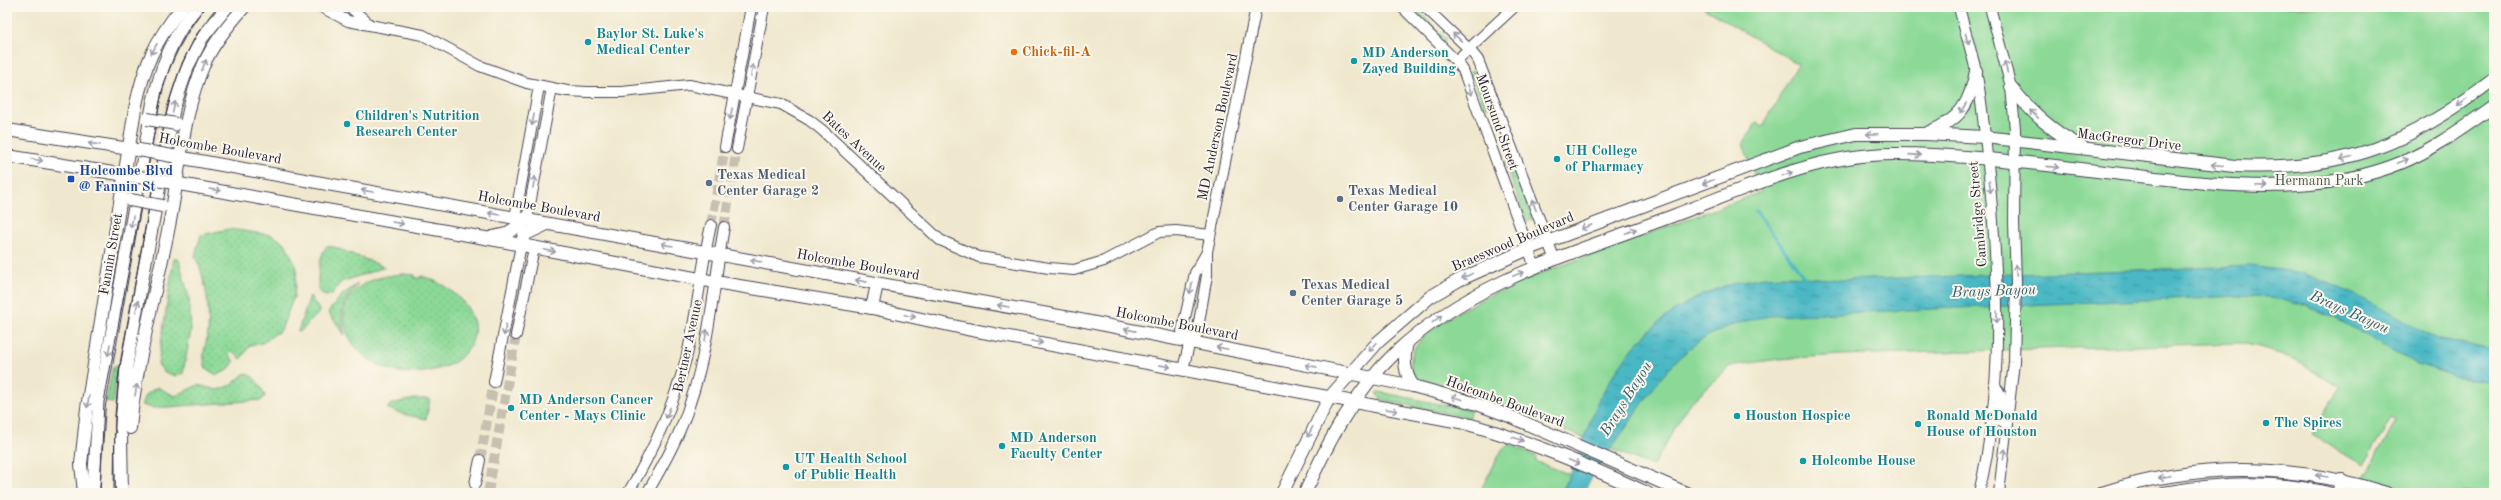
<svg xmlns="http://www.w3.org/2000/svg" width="2501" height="500" font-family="'Old Standard TT',serif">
<defs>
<pattern id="grass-dots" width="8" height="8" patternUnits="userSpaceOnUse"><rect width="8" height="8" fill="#8cd997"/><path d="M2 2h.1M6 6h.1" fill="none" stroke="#78ba83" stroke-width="1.8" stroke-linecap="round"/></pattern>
<pattern id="water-ripples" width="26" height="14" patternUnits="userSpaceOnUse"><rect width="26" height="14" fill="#4ab8c4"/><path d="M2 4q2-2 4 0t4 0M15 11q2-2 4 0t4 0" fill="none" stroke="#3d95a0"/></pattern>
</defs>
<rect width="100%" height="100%" fill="#fbf7ec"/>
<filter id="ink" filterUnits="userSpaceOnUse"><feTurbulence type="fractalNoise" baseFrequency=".025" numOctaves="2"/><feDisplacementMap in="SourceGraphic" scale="8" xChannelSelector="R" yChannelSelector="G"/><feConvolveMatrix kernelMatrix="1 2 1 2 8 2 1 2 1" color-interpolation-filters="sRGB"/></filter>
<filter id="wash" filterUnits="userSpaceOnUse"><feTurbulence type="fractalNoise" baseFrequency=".012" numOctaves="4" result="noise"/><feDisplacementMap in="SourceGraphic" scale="16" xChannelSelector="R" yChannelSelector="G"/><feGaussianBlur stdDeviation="0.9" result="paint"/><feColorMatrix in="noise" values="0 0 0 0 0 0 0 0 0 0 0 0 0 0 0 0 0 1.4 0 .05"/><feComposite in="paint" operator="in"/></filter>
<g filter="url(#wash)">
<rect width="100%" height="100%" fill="#f0e8ce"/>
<g fill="url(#grass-dots)" stroke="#577e69">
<polygon points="1408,7 1415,7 1447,39 1444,42"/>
<polygon points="1474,70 1480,79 1491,106 1485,107 1471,76 1470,72"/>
<polygon points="1511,161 1533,220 1527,222 1505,163"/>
<path d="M229,229L271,235L285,243L297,268L294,296L281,330L262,343L250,345L241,359L232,351L229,354L234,362L228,370L217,375L206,369C201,352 206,348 208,332C210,308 206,278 195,256L201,235Z"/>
<path d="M327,246L334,247L385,267L341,282L332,294L325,296L318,290C318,276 318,257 327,246Z"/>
<polygon points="174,258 179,260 189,298 191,330 183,373 176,376 164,372 158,364"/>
<path d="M403,274L415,275V278H420L421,276C453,284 494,321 464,354C454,365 443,368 429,371C350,388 297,281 403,274Z"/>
<path d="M358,284C342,300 338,314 345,335L328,312L343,294Z"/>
<polygon points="310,296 319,310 319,313 300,332 298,331"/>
<polygon points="113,366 117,367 113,403 106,402"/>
<path d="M245,373C255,376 261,386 265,396L262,400L153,408L142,405L146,395L157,387L175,396L198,385L217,390L230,386Z"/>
<polygon points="1379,392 1470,410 1469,418 1383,400 1376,394"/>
<polygon points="414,399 430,399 426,419 402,414 387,408 391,404"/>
</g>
<g fill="#8cd997" stroke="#577e69">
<path d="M1702,7H2494V493H2413L2364,477L2396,421L2391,418L2363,465L2312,435L2340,387C2304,366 2281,349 2239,343L1841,355L1779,359L1730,366L1688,405L1653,466L1482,397L1417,378C1411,373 1411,369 1411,362C1409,314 1584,258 1624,243C1670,226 1715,209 1761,192L1743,144L1756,123L1763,126L1798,64Z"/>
<polygon points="1510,444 1537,457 1535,461 1571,475 1561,493 1479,493 1502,450"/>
</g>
<path fill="url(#water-ripples)" stroke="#366d80" d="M2251,266L2303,273L2354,294L2440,340L2494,350V382L2453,376L2415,363L2337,319L2306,306L2278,299L2240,296L1769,316C1692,329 1669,364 1628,425C1612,447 1596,469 1583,493H1561C1575,468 1582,441 1593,414C1623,344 1676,293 1753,279C1781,273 1812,278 1841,280Z"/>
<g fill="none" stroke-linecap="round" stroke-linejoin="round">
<polyline stroke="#4ab8c4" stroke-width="3" points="1756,211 1807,281"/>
</g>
</g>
<g filter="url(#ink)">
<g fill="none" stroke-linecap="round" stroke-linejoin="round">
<g stroke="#c7c0b1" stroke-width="10" stroke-dasharray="10 5" stroke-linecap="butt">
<polyline points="711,225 725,147"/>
<polyline points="724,227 737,149"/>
<polyline points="480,460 494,382"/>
<polyline points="488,493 516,335"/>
</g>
<defs>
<g id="minor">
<polyline points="321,7 348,21 423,35 480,66 527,83 567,91 588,92 622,92 689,85 781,104 809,120 822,130 940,240 979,257 1049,268 1074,270 1104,261 1159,232 1176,231 1210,235"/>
<polyline points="350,7 368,23"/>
<polyline points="1402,7 1456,61 1463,70 1535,267"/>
<polyline points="1425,7 1470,50 1478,60 1555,260"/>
<path d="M1959,7C1964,28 1971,50 1976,71C1983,105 1985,140 1989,174C1999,279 2004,389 1979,493"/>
<polyline points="1990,7 2011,87 2015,129 2014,222 2016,283 2014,362 1999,493"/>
<polyline points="1456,61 1514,7"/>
<polyline points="725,147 751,7"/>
<polyline points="737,149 764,7"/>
<polyline points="515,218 539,86"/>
<polyline points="527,220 552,88"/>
<polyline points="516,335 534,248"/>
<polyline points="1190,341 1182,331 1195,273 1207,252"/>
<polyline points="1183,369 1190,341 1197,334 1207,275 1207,252 1256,7"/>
<polyline points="494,382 521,245"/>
<path d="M1994,386C2006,395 1999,407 2000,421L2008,424"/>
<polyline points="475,484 480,460"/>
<path d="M628,493C653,451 673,406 686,359C697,315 701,269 711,225"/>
<path d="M647,493C664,464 680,435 690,403C709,347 714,285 724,227"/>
</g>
<g id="major">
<path d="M2011,87C2031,112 2052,132 2081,146"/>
<polyline points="7,130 136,150"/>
<path d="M1929,132C1960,120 1970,104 1976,71"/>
<polyline points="7,156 132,176"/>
<polyline points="172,156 1070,318 1413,386 1474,403 1509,416 1686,493"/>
<path d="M168,182L485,238L715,282L872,308L967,329L1460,422C1525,439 1586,465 1647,493"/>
<polyline points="492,237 506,234 527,220"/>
<polyline points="521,245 524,235 547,224"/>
<polyline points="872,308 877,284"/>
<path d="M1407,343C1403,359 1404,372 1413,386"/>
<polyline points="121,428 127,362 174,107 188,66 202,38 227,7"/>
<path d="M130,428C136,360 156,293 169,226C180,172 182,114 204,64C214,42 229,25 244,7"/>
<polyline points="121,436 122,493"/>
<path d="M84,493L81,464L87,408L135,109C144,66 154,42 182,7"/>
<path d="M93,493L99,405L153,103C161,68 172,35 197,7"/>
<path d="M1282,493L1329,398L1378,342L1430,297L1459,280L1528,249L1800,147L1856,134H1925L1985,137L2235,166C2344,171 2409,145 2494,79"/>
<path d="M1305,493C1328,442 1354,392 1395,353C1473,280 1577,252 1675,215C1744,189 1817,154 1893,154C1975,154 2058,167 2139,176C2227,186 2319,197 2403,162C2436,148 2465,126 2494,106"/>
<path d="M2102,493C2196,462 2292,463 2386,493"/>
<path d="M2164,493C2217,483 2275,480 2328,493"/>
<polyline points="2338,493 2342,480"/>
</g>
</defs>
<use href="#minor" stroke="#414051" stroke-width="12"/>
<use href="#major" stroke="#414051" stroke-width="14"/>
<use href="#minor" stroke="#fff" stroke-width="10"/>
<use href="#major" stroke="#fff" stroke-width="12"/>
<g stroke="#22223b" stroke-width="1">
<path d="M100,493L104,402L162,91C171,60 185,33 205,7"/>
<path d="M114,493L115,416L119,372L165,120C174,78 189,40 217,7"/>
</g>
<defs>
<g id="major-bridge">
<polyline points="147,119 176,124"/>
<polyline points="139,150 172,156"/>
<polyline points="133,176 168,182"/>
<polyline points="130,200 162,206"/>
</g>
</defs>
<use href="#major-bridge" stroke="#414051" stroke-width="14" stroke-linecap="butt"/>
<use href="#major-bridge" stroke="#fff" stroke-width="12"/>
</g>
<defs><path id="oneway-shaft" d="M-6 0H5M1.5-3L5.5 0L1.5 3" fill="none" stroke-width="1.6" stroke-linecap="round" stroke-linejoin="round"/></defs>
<g stroke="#9c9ca7">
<use href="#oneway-shaft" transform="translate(1457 37) rotate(-137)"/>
<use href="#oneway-shaft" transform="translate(1967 39) rotate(75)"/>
<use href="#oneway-shaft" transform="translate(154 49) rotate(119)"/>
<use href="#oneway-shaft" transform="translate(204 65) rotate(-67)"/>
<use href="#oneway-shaft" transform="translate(2006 67) rotate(-104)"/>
<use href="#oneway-shaft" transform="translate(752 70) rotate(-80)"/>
<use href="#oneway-shaft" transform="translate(1470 90) rotate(69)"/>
<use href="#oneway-shaft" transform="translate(2462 102) rotate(144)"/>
<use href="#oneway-shaft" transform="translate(174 107) rotate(-77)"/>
<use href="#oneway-shaft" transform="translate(1963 108) rotate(123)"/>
<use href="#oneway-shaft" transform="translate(731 114) rotate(101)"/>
<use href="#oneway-shaft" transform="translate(2034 114) rotate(-137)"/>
<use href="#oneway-shaft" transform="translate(533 120) rotate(100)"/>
<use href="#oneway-shaft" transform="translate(1872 134) rotate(178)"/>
<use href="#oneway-shaft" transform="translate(94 144) rotate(-172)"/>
<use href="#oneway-shaft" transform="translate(1915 155) rotate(4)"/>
<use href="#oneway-shaft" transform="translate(2346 158) rotate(166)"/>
<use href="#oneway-shaft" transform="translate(37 160) rotate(9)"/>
<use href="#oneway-shaft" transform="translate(2403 161) rotate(-22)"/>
<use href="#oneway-shaft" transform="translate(2217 165) rotate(-175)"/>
<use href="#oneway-shaft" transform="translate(2053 167) rotate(6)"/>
<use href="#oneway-shaft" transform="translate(1787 174) rotate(-19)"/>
<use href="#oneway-shaft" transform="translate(534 182) rotate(-79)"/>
<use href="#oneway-shaft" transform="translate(1708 182) rotate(159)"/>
<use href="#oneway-shaft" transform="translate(2262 186) rotate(2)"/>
<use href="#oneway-shaft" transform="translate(1990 187) rotate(83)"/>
<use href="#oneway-shaft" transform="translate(215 190) rotate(10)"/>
<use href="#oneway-shaft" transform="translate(367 191) rotate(-170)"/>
<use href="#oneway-shaft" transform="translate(1534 205) rotate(-111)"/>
<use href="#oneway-shaft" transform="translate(494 214) rotate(-170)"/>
<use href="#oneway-shaft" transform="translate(132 222) rotate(100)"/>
<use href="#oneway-shaft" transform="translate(398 223) rotate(10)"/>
<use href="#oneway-shaft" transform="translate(1586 227) rotate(160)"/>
<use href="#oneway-shaft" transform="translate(1631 231) rotate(-21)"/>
<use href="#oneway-shaft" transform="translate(667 245) rotate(-170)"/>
<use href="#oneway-shaft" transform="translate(550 251) rotate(11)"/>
<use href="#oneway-shaft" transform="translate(756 261) rotate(-169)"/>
<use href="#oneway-shaft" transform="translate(2016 270) rotate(-92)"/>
<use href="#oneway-shaft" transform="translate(1518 274) rotate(-22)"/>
<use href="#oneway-shaft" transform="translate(1467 276) rotate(154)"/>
<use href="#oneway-shaft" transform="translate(861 281) rotate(-169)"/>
<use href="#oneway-shaft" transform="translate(1191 288) rotate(103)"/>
<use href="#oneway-shaft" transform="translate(137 306) rotate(-79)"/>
<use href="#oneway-shaft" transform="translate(1003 306) rotate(-170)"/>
<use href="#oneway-shaft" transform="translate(910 316) rotate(12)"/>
<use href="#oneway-shaft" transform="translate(1997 317) rotate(92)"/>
<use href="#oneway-shaft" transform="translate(1437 319) rotate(-38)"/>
<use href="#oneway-shaft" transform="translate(505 330) rotate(102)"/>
<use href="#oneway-shaft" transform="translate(1130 330) rotate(-169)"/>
<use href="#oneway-shaft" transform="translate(706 335) rotate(-80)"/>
<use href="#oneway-shaft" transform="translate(1037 342) rotate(11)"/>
<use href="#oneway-shaft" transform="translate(1373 347) rotate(132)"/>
<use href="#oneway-shaft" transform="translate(1222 348) rotate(-168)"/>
<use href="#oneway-shaft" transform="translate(109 350) rotate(100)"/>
<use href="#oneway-shaft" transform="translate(1165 366) rotate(11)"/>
<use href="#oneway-shaft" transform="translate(1311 366) rotate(-169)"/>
<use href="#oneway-shaft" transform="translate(136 390) rotate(-80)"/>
<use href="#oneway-shaft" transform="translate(1457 398) rotate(-163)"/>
<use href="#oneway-shaft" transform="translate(88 402) rotate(99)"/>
<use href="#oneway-shaft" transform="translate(1392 410) rotate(10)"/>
<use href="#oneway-shaft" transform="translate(668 413) rotate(112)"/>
<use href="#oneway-shaft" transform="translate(1310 432) rotate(118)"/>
<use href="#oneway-shaft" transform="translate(1518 439) rotate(20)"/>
<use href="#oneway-shaft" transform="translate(2004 454) rotate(-83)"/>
<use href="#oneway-shaft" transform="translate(1574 462) rotate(23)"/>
<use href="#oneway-shaft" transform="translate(2322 476) rotate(-171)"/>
<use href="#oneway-shaft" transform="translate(2164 477) rotate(168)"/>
</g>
</g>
<g fill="#0f9aa8" stroke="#fbf7ec" stroke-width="1.5">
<circle cx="588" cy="42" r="4"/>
<circle cx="1354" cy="61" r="4"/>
<circle cx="347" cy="124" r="4"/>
<circle cx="1557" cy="159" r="4"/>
<circle cx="511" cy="408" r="4"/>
<circle cx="1737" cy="416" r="4"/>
<circle cx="2266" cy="423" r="4"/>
<circle cx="1918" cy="424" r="4"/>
<circle cx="1002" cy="446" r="4"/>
<circle cx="1803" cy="461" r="4"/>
<circle cx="786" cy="467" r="4"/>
</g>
<circle fill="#e8710a" stroke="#fbf7ec" stroke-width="1.5" cx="1014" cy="52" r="4"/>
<rect fill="#1a4fb4" stroke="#fbf7ec" stroke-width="1.5" x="67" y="175" width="8" height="8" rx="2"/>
<g fill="#5c6f8a" stroke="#fbf7ec" stroke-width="1.5">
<circle cx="709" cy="183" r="4"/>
<circle cx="1340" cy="199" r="4"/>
<circle cx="1293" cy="293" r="4"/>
</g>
<g text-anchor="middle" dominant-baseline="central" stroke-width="4" stroke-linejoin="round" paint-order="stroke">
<g font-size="14" font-weight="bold" fill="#0d838f" stroke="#fbf7ec" text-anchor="start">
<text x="596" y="34">Baylor St. Luke's<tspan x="596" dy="16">Medical Center</tspan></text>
<text x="1362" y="53">MD Anderson<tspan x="1362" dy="16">Zayed Building</tspan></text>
<text x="355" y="116">Children's Nutrition<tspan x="355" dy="16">Research Center</tspan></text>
<text x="1565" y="151">UH College<tspan x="1565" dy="16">of Pharmacy</tspan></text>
<text x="519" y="400">MD Anderson Cancer<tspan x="519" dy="16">Center - Mays Clinic</tspan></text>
<text x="1745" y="416">Houston Hospice</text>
<text x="1926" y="416">Ronald McDonald<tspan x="1926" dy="16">House of Houston</tspan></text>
<text x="2274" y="423">The Spires</text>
<text x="1010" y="438">MD Anderson<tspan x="1010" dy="16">Faculty Center</tspan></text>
<text x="794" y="459">UT Health School<tspan x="794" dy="16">of Public Health</tspan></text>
<text x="1811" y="461">Holcombe House</text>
</g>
<g font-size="14" font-weight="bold" fill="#c56008" stroke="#fbf7ec" text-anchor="start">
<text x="1022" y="52">Chick-fil-A</text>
</g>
<g font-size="14" fill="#22223b" stroke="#fbf7ec">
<text transform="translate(1497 122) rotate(70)">Moursund Street</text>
<text transform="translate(1218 127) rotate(-78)">MD Anderson Boulevard</text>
<text transform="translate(2129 140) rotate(7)">MacGregor Drive</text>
<text transform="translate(854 142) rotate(43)">Bates Avenue</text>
<text transform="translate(220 149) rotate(10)">Holcombe Boulevard</text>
<text transform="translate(539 207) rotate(10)">Holcombe Boulevard</text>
<text transform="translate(1978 214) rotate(-95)">Cambridge Street</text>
<text transform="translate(1513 242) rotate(-23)">Braeswood Boulevard</text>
<text transform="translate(111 254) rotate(-80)">Fannin Street</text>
<text transform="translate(858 265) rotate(10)">Holcombe Boulevard</text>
<text transform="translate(1177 324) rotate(11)">Holcombe Boulevard</text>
<text transform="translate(688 346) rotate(-78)">Bertner Avenue</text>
<text transform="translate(1505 402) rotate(20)">Holcombe Boulevard</text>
</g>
<g font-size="14" font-weight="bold" fill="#164399" stroke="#fbf7ec" text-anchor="start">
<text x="79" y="171">Holcombe Blvd<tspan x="79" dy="16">@ Fannin St</tspan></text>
</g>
<g font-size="14" font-weight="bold" fill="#4e5e75" stroke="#fbf7ec" text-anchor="start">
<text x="717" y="175">Texas Medical<tspan x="717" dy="16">Center Garage 2</tspan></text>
<text x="1348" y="191">Texas Medical<tspan x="1348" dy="16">Center Garage 10</tspan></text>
<text x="1301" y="285">Texas Medical<tspan x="1301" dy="16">Center Garage 5</tspan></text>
</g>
<g font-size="14" fill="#425957" stroke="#fbf7ec">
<text x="2319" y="181">Hermann Park</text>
</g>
<g font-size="15" font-style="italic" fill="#325e72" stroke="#fbf7ec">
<text transform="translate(1994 292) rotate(-2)">Brays Bayou</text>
<text transform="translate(2349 313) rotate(24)">Brays Bayou</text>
<text transform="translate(1627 399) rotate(-58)">Brays Bayou</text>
</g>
</g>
<rect width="2501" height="500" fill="none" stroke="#fbf7ec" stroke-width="24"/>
</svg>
